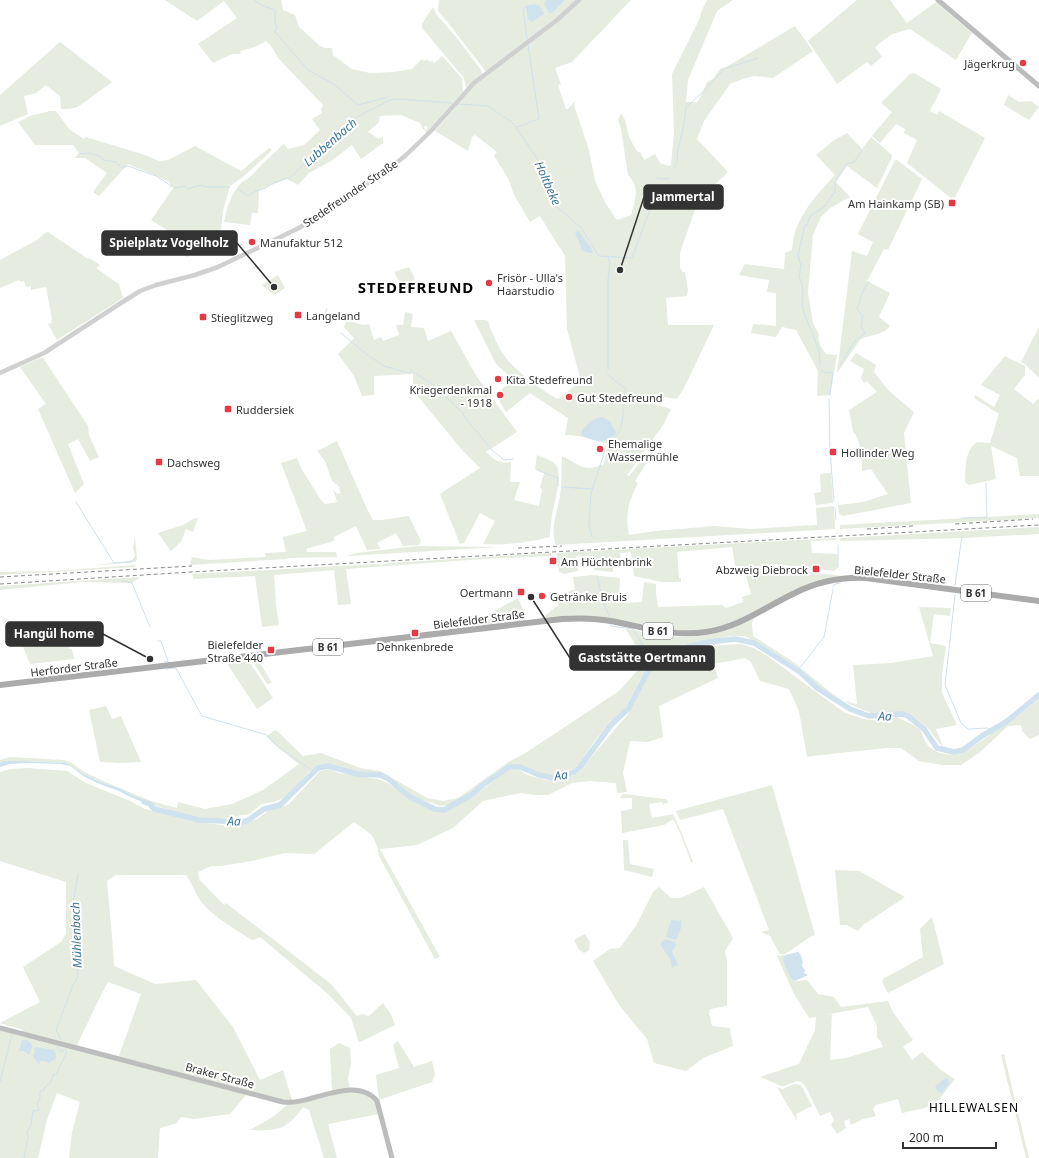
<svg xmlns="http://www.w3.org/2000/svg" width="1039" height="1158" font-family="'Noto Sans',sans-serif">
<rect width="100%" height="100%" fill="#fff"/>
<g fill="#e6ecdf" fill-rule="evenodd">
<path d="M165,0H281L283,10L295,15L299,27L320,46L325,48H332L333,55L352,69L370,73L394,72L412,69L422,59L425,61L427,59L430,62L432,60L434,63L442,56L462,78L463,92L427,133L425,131L428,128L426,126H424L425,131L423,129L420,123L401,115L380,116L379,122L368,132L379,139L383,136V143L361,159L352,145L331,161L309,173L298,185L287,179L259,190L258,213H252L250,225L224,222C226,208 232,192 242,182C245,180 249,178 252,175C262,164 273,154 284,144L288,149L304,145L320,130L312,119L322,113L321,109L323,105L278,58L271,46L266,41L255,47L240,51L241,54H232L213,63L198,44L237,18L224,1L197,21Z"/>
<path d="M439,0H631L572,62L555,68L561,84L558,85L566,109H568L576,100L574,105L589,150L595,181L606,204L617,220L631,215C635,200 641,188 628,175L621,129L618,120L621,113L625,120L629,137L637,151L641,153L644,160L655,154L660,163L669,166L671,165L674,132L672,74L699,20L702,10L707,0H733L717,11L688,80L686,102H697L701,96L707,82L714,78L720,69L726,67L795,26L813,51L773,78L754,76L743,79L730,84L704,121L697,139L728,172L698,201L680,253V268L683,272H685L688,290L687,296L666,298L668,325H714L684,388L677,399L654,395L653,404L671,409L663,425L627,475L629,476L643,459L648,461L635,481L638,483C628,503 625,513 629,535L656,531L714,526L751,529L817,525L816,508L834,506L835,529L556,545C550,530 557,512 560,496C562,483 561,469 562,456C580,465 584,473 604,464L607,446L610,444C595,441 581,435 565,435L568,418L530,393L506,412L495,394L514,380L496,364L474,320H485L488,321C492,334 498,347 506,358C515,370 545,393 558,399L581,381L567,329L565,256L540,216L530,222L514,195L508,178L494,156L497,152L475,135L472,137L468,151L435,131L486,72L450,25L438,11Z"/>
<polygon points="857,0 890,0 907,23 936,2 972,33 956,60 910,29 892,34 875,47 882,57 871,66 867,62 837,84 808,41"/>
<polygon points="433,7 437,15 456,37 481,70 482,74 466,88 464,78 422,28 422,24"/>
<path d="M60,42L112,82L79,106C73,109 68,109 61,109L60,96L46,85L36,93L24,96L28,114L0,126V95Z"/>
<polygon points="914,73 941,89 930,111 937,115 939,111 985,138 955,197 951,198 907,163 917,140 904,133 905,129 896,124 880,143 872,136 892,112 881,103 910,74"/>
<polygon points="1008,95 1019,102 1031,101 1039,107 1029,120 1004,105"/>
<path d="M50,111H56L70,130L84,139L86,137L145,155L159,161L168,160L195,146L241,171L269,148L272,150C259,162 245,177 230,186L223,211L220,238L196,243L194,238L186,239L189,256L187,257L161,238L167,230L151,220L174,187L173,186L170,188L171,185L168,181L128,164L99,196L93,192L107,173L85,158H75L79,153L73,145H35L18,122L30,116Z"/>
<path d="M847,133L862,149L871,137L892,155V157L877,188L847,166L836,182L850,197L830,208L821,217L813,235L808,293L813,323L819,334C817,342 822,348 826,354L837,355L830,395L817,396L818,371L796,330L782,327L776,337L751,333L753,324L776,326V293L767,292L769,280L739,275L745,264L784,269L785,253L792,250C793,244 793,238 795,232C802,210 820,191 835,175L816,155L833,141Z"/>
<path d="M895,160H897L922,179L888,250L884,249L867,281L890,293L879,317L890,326C883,336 870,334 860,340L837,373L852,251L867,256L873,242L858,234Z"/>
<polygon points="48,232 88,259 89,258 100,265 97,267 97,269 119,284 123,298 57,340 48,324 52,323 51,320 52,320 46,287 31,290 31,286 26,287 24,281 20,282 19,280 0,288 0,260 37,240 45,233"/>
<polygon points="409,267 415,279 402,286 394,272"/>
<polygon points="278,275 285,288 274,295 262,285"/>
<path d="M405,312L413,314L411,327L424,328L428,341L451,331L477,377L517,432L486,452C495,460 499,464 511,462L510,482H520L514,500L539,506L542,490L540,487L544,473L535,469L537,455C543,458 552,460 556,465C563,474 554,504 552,515C551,522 550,529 550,537C528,543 506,545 483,544L495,521L480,513L464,543L460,544L440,494L480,468L462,450L416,394L413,382V374L374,376V395L362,396L354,376L338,354L354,338L344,327L347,320L363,325L369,324L374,340L381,337L383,341L399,335L396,325H403Z"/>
<polygon points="1039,327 1039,378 1026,365 1021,362"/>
<path d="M856,353L876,365L874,372L888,390L914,412L904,433L911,503L843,516L839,514L838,505L863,502L888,494L871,469L862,471C862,461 861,438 853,432L849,410L877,392L867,381L864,383L861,378L864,369L850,361Z"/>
<path d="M1005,356L1025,366V375L1014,389L1033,404L1039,398V476H1020L1017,458L991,446L996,479L969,485L965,482C966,467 964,452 977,442L990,443L999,414L974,398L975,395L994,407L1000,395L981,385Z"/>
<polygon points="40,358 43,358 88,426 89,435 99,457 90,461 78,439 68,444 84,484 75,493 38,409 46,404 20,367"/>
<polygon points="337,441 367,509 373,520 381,520 409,516 421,541 419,545 403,546 396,533 377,543 381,549 367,550 356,526 334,537 334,541 306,549 307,552 336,552 337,557 287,558 286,559 190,565 192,557 209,560 266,557 265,553 286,552 283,537 307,531 281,463 297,458 302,470 321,500 325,504 337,502 333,489 337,494 341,493 339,488 340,487 332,481 325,461 317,451"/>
<polygon points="831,473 833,503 816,505 814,493 821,492 820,474"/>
<polygon points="1039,514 1039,518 840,529 840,525"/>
<polygon points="195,518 198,518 193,532 186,529 181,542 171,551 158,533 183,525"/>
<polygon points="1039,527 1039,534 963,538 840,541 840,538"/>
<polygon points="135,537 137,558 136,562 90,566 133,560 135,556 133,548"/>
<polygon points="836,538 836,540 811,541 812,553 837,554 838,567 834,571 776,564 736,570 732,547 677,552 679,578 681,578 681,582 662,582 634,576 631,552 620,553 621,560 613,562 613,572 594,570 593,556 576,556 578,571 564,574 559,572 556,553"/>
<polygon points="417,546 500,547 347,556 356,553"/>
<polygon points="551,553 551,556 483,559 346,569 351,604 338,605 334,570 274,575 276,605 279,625 262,627 255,576 194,579 192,574 377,564 381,565 389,563"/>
<polygon points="135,565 136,567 0,575 0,572 54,571"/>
<path d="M764,568H779L842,576L824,580L751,615L716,628L683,631L654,628L632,623L547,618L545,615C551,612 553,608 559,605L556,597L575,589L573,577L592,575L620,578L619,595L621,603L642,602L644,582L656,584V594L658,607L722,605L726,608L743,602L742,597L751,594L745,572Z"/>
<polygon points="140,577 132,583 82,582 0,590 0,586"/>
<polygon points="518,598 525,614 524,622 461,629"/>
<path d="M919,607L951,608L950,616L934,614L930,643L946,646L942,675V693L957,725L936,729L943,747L939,743L928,728L910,714L904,712L871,713L851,705L821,688L801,669L757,642L744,636H731L682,645L658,657L648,666L624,710L610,722L594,742L580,763L573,769L555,776L541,773L520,765H510L496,772L464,797L448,805L441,806L416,798L384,775L358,772L332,764H322L309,772L295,787L283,798L274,802L261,804L250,814L218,819L202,818L186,815L153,805L130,794L122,789L103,783L84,774L66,763L25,761H11L0,763V760L10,757L64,760L72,763L81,770L103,781L151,801L177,808L178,802L205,809L232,804L263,790L299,764L276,746L266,736L276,730L303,756L321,753L360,768L380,771L427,798L443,801L458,798L507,763L527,752L619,691L645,662L626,629C655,634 687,641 716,633C729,630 741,624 754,618L752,623L753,636L795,663L830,692L844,701L857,704L853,665L891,663L933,656Z"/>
<polygon points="62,633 64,645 68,644 69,649 72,649 74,659 30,664 20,639"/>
<path d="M741,644L754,648L766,655L845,713L864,719L880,721L897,717C904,721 913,724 919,729C923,732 923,739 926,743C935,755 949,756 963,753L1011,721L1039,699V735L1030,739L1022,731L1021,725L1008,726L979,753L961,765H942L919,761L901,748H887L812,756L807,757L799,711L789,689L760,681L751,662L745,658L714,664L718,678L659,706L663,737L648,742L630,741L623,773L627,792L617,793L616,783L590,781L572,783L548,795H535L521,793L501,797L483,801L453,828L417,845L380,849L440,957L435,959L379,856C375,834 372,835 354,822L314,854L285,853L252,861L221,866H211L198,872L199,879L224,905L226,903L331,984L357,1016L363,1014L369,1016L383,1003L391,1014L395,1025L360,1042L358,1040L351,1018L328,994L260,937L254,940L250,939C233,927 209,915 198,897C194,890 191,882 186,875H116L107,881L112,936L114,966L155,984L196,980L233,1027L260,1080L283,1070L292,1100L344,1093L353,1092L365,1094L376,1103L379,1114L328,1124L337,1158H324L309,1110L303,1107C287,1130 277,1131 250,1130L274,1116L288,1104L246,1095L230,1114L194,1119L181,1117L177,1123L160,1128L158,1158H69L72,1132L80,1102L57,1093L47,1120L38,1158H0V1030L22,1036L23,1030L0,1023L40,1002L23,967L61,942L66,934V882L0,861V772L10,769L29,768L67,771L86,783L130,801L145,809L191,821L229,826L243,824L257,819L269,810L288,805L320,771L329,769L339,773L378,779L386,782L418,804L446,811L470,798L509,770H519L528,775L545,780L555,781L574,775L581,770L597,750L628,714L648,676L660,660L683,650L724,645ZM108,982L141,994L119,1056L77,1045L101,995Z"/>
<polygon points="257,658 272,683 267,684 253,662 252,659"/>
<polygon points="248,660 273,698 257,709 226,662"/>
<polygon points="106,706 112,719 121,716 141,762 121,763 100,762 89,710"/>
<polygon points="772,785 815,935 810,937 785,954 780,954 770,936 761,932 769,930 723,809 680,820 676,811"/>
<polygon points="624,794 665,799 668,801 668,803 663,804 662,802 649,804 652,818 673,814 682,834 693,862 691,862 681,835 673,819 664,825 622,833 621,811 632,809 632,798 620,798 621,796"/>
<polygon points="623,840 628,840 630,864 654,869 652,877 624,870"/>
<polygon points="835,870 859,871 905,897 863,925 858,931 847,925 840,925"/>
<polygon points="659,887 671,898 681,898 704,887 733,938 725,951 727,962 727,1006 710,1009 709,1013 712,1026 730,1028 733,1046 703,1058 686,1071 654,1063 647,1039 619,1005 593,961 610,949 620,948 637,924 653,892"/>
<polygon points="932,917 944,964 888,993 882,982 883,979 923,957 920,929"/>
<polygon points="585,934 590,942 589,950 584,953 579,950 574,940"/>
<path d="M785,955L783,958L795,981L807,980L818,994L834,997L841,1007L888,1001L893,1012L913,1040L903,1047L912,1060L922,1052L941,1070L955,1079L940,1098L941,1099L939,1100L925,1108L902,1113L898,1099L876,1105L873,1109L876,1116L863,1119L851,1125L849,1119L844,1121L846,1128L837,1134L831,1125L834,1120L830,1112L820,1116L806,1087L801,1082L797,1081L784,1086H781L760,1077L799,1064L815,1030L816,1017L809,1018L793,992L777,956ZM868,1007L877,1026V1037L881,1042L883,1047L846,1058L830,1060L832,1014L824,1015Z"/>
<polygon points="398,1041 414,1067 432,1061 435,1074 432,1082 379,1100 376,1075 399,1068 393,1045"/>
<polygon points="339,1043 350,1048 351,1064 348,1078 350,1089 332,1091 330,1049"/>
<polygon points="1004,1054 1029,1158 1026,1158 1001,1055"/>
<polygon points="794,1084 801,1085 812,1106 796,1114 797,1121 777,1087 783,1089"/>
</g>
<g fill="#cfe2ee">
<polygon points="547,0 565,0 552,13 549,13 544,3"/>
<polygon points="533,4 539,5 544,14 532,22 528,19 526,7"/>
<path d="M578,230L591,248L593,253C577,253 583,244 575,234Z"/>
<path d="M602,417L610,421L616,433L615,436C610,436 608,440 603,441C597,442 586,438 581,435V433C586,425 592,419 602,417Z"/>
<polygon points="4,761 25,761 66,763 84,774 103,783 122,789 130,794 151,803 150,805 128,796 119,791 102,785 85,777 70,766 61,764 27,763 10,764 0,767 0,763"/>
<polygon points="671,920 681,921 681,928 676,940 666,937"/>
<polygon points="665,939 675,942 676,945 672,952 678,965 672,968 671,961 660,944"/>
<path d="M798,952C801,954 804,962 802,966L805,970L804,973L808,975L795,981C788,977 784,965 783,958L785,955Z"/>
<polygon points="22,1040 27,1040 31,1043 32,1047 29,1055 24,1051 19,1051"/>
<polygon points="36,1047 54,1050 56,1054 56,1058 49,1063 45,1061 40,1061 39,1064 33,1057 35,1051 34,1049"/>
<polygon points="945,1078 948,1078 949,1083 942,1093 939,1092 935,1087"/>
</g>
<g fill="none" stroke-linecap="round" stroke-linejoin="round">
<g stroke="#cfe2ee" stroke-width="1">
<polyline points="254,0 261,5 275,10 275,21 277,27 275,32 308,70 335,85 358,105 388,97"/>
<polyline points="527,39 523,9 529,5"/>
<path d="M459,104L488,106L513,123L538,160L550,195L555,206C565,211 571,222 580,226L599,256L632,258L651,207L656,184"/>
<polyline points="517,127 539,119 528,45"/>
<polyline points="79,154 88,153 100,156 104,160 116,162 122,168 128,166 156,176 175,188 185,186 188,189 200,185 206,187 230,187"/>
<polyline points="674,168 677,162 678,149 683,129 686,107 703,92 724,69 758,58"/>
<polyline points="656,178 666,179 669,178"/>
<polyline points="238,189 248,196 256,191 266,188 273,183 291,177 313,155 357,117 390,100 399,99 452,103"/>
<polyline points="608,257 610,264 608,280 608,369"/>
<polyline points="323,318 327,309"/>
<polyline points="341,333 366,354 384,366 408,373 410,372"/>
<polyline points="820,365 819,350 804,313 802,303 803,288 799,276 801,266 798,255 805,225 807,225 810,216 824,207 831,197 835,192 835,182 846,164 854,162 862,150"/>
<polyline points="840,365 855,341 865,333 861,327 863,316 857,309 863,291 869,281"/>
<polyline points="411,370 433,385 464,414 463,415 492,450 504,460 513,459"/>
<polyline points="821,370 823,372 833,373 830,395"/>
<path d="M608,375L626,389C622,401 626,430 614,438"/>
<polyline points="829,399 830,450 834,501"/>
<polyline points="537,470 558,478 558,486"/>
<polyline points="562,487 592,489"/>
<polyline points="76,502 114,563 131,562 135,558"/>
<polyline points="835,508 836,520"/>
<polyline points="961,518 987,517 986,483"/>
<polyline points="592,537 589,526 591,493 603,457 605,447"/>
<polyline points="594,555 597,568"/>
<polyline points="838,567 838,545"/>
<polyline points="597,576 604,605 610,617"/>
<polyline points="123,581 132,583 150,627"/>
<polyline points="955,585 962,536"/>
<polyline points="833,587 835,584 840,583"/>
<polyline points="955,595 945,685 961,723 968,729 988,728 992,730"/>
<polyline points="609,623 611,626 633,629 647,652 647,656 653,664"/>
<polyline points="158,641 161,641 168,661 165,662"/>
<polyline points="166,669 175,668 177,670 202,716 267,735 276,745 314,772"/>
<polyline points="800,672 799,669 824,637 833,589"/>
<polyline points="61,1039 56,1030 73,985 77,978 78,972 76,926 74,917 73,904 78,874"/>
<polyline points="0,1082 12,1034"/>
<path d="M24,1158L28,1137L27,1132L31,1125L33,1111L39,1110L37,1103L40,1098V1092L44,1090L45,1087C50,1084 52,1081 53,1075L57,1074V1072L67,1052L66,1051H60L58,1049V1046"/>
</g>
<polyline stroke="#cfe2ee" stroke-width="5.5" points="144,802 150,804 154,809 199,820 243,822 250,819 264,809 280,805 318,768 328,766 357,774 380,775 387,778 410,797 435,809 444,810 471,795 484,784 509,767 520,767 539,775 552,778 558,778 574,772 580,767 611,725 628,709 646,675 653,664 660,658 668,653 683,648 708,642 735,639 754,643 800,672 817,688 850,709 869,716 902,714 908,716 924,729 937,748 954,752 963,750 982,736 1006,722 1039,695"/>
<polyline stroke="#d0d0d0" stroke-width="4.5" points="0,373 44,353 121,303 140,291 156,285 195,275 218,267 299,228 318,216 386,171 405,156 432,130 474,83 557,20 579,0"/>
<g stroke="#bdbdbd" stroke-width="5">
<polyline points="938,0 1039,86"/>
<path d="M0,1028L283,1102C310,1106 355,1074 377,1101L392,1158"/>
</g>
<path stroke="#ababab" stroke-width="6" d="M0,685L562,619C578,618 594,618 611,621C643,627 673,637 706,632C740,627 765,607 795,593C817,582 841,577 866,578L1039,601"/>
<g stroke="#888" stroke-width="1" stroke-dasharray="4 3" stroke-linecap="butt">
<polyline points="955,524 1033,519"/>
<polyline points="867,529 913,526"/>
<polyline points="518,548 562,546"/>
<polyline points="0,577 192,566"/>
<polyline points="0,584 191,572 1039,525"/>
</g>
</g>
<g fill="#e63946" stroke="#fff" stroke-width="1.5">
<circle cx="1023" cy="63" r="4"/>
<rect x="948" y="199" width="8" height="8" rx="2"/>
<circle cx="252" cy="242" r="4"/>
<circle cx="489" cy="283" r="4"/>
<rect x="294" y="311" width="8" height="8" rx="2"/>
<rect x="199" y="313" width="8" height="8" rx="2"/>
<circle cx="498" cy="379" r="4"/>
<circle cx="500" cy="395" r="4"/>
<circle cx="569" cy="397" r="4"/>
<rect x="224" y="405" width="8" height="8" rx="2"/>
<circle cx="600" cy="449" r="4"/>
<rect x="829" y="448" width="8" height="8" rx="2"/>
<rect x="155" y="458" width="8" height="8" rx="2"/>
<rect x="549" y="557" width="8" height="8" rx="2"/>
<rect x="812" y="565" width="8" height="8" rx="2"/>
<rect x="517" y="588" width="8" height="8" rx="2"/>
<circle cx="542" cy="596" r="4"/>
<rect x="411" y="629" width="8" height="8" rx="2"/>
<rect x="267" y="646" width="8" height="8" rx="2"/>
</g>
<g text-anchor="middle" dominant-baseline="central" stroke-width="4" stroke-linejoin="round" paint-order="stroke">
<g fill="#fff" stroke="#707070" stroke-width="1">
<rect x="961" y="585" width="30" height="16" rx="3"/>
<rect x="643" y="623" width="30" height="16" rx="3"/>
<rect x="313" y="639" width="30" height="16" rx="3"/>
</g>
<g font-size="10" font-weight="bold" fill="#333">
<text x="976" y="593">B 61</text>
<text x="658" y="631">B 61</text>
<text x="328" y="647">B 61</text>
</g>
<g font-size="11" fill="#333" stroke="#fff" text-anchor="start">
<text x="1015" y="63" text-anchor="end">Jägerkrug</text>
<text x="944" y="203" text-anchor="end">Am Hainkamp (SB)</text>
<text x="260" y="242">Manufaktur 512</text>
<text x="497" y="277">Frisör - Ulla's<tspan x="497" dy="13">Haarstudio</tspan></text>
<text x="306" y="315">Langeland</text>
<text x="211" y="317">Stieglitzweg</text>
<text x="506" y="379">Kita Stedefreund</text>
<text x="492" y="389" text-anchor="end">Kriegerdenkmal<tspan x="492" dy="13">- 1918</tspan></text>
<text x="577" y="397">Gut Stedefreund</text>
<text x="236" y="409">Ruddersiek</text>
<text x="608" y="443">Ehemalige<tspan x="608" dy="13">Wassermühle</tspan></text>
<text x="841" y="452">Hollinder Weg</text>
<text x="167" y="462">Dachsweg</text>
<text x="561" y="561">Am Hüchtenbrink</text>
<text x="808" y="569" text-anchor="end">Abzweig Diebrock</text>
<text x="513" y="592" text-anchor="end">Oertmann</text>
<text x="550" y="596">Getränke Bruis</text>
<text x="263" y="644" text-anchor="end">Bielefelder<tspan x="263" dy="13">Straße 440</tspan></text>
<text x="415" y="646" text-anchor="middle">Dehnkenbrede</text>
</g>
<g font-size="11" fill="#333" stroke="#fff">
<text transform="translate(350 193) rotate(-34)">Stedefreunder Straße</text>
<text transform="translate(900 574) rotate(6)">Bielefelder Straße</text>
<text transform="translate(479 619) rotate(-7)">Bielefelder Straße</text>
<text transform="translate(74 667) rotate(-7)">Herforder Straße</text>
<text transform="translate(220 1075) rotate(15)">Braker Straße</text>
</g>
<g font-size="12" font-style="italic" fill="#3f7597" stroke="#fff">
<text transform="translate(330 142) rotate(-41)">Lubbenbach</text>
<text transform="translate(548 183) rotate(66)">Holtbeke</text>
<text transform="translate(885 716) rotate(-1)">Aa</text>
<text transform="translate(561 775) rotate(-10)">Aa</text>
<text transform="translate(234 821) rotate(-1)">Aa</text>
<text transform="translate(76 935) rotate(-92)">Mühlenbach</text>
</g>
<g font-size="12" letter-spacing="1" fill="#000" stroke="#fff">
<text x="974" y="1107">HILLEWALSEN</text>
</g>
<g font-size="15" font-weight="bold" letter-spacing="1" fill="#000" stroke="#fff">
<text x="416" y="287">STEDEFREUND</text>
</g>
</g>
<path fill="none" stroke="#333" stroke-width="1.5" d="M620 270L644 197M274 287L237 243M150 659L103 634M531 597L570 658"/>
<g fill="#333" stroke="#fff" stroke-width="1.5">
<circle cx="620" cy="270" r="4"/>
<circle cx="274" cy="287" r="4"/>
<circle cx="150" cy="659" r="4"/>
<circle cx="531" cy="597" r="4"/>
</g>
<g fill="#333" stroke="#333" stroke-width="1.5">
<rect x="644" y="185" width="79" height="24" rx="4"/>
<rect x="102" y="231" width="135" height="24" rx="4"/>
<rect x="6" y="622" width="97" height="24" rx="4"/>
<rect x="570" y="646" width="144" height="24" rx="4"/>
</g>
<g font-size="12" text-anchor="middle" font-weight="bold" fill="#fff">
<text x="683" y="201">Jammertal</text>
<text x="169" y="247">Spielplatz Vogelholz</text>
<text x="54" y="638">Hangül home</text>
<text x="642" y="662">Gaststätte Oertmann</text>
</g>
<path d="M903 1142v6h93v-6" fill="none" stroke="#333333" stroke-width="2"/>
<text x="909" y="1142" font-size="12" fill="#333333" stroke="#ffffff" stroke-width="3" paint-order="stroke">200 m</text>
</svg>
